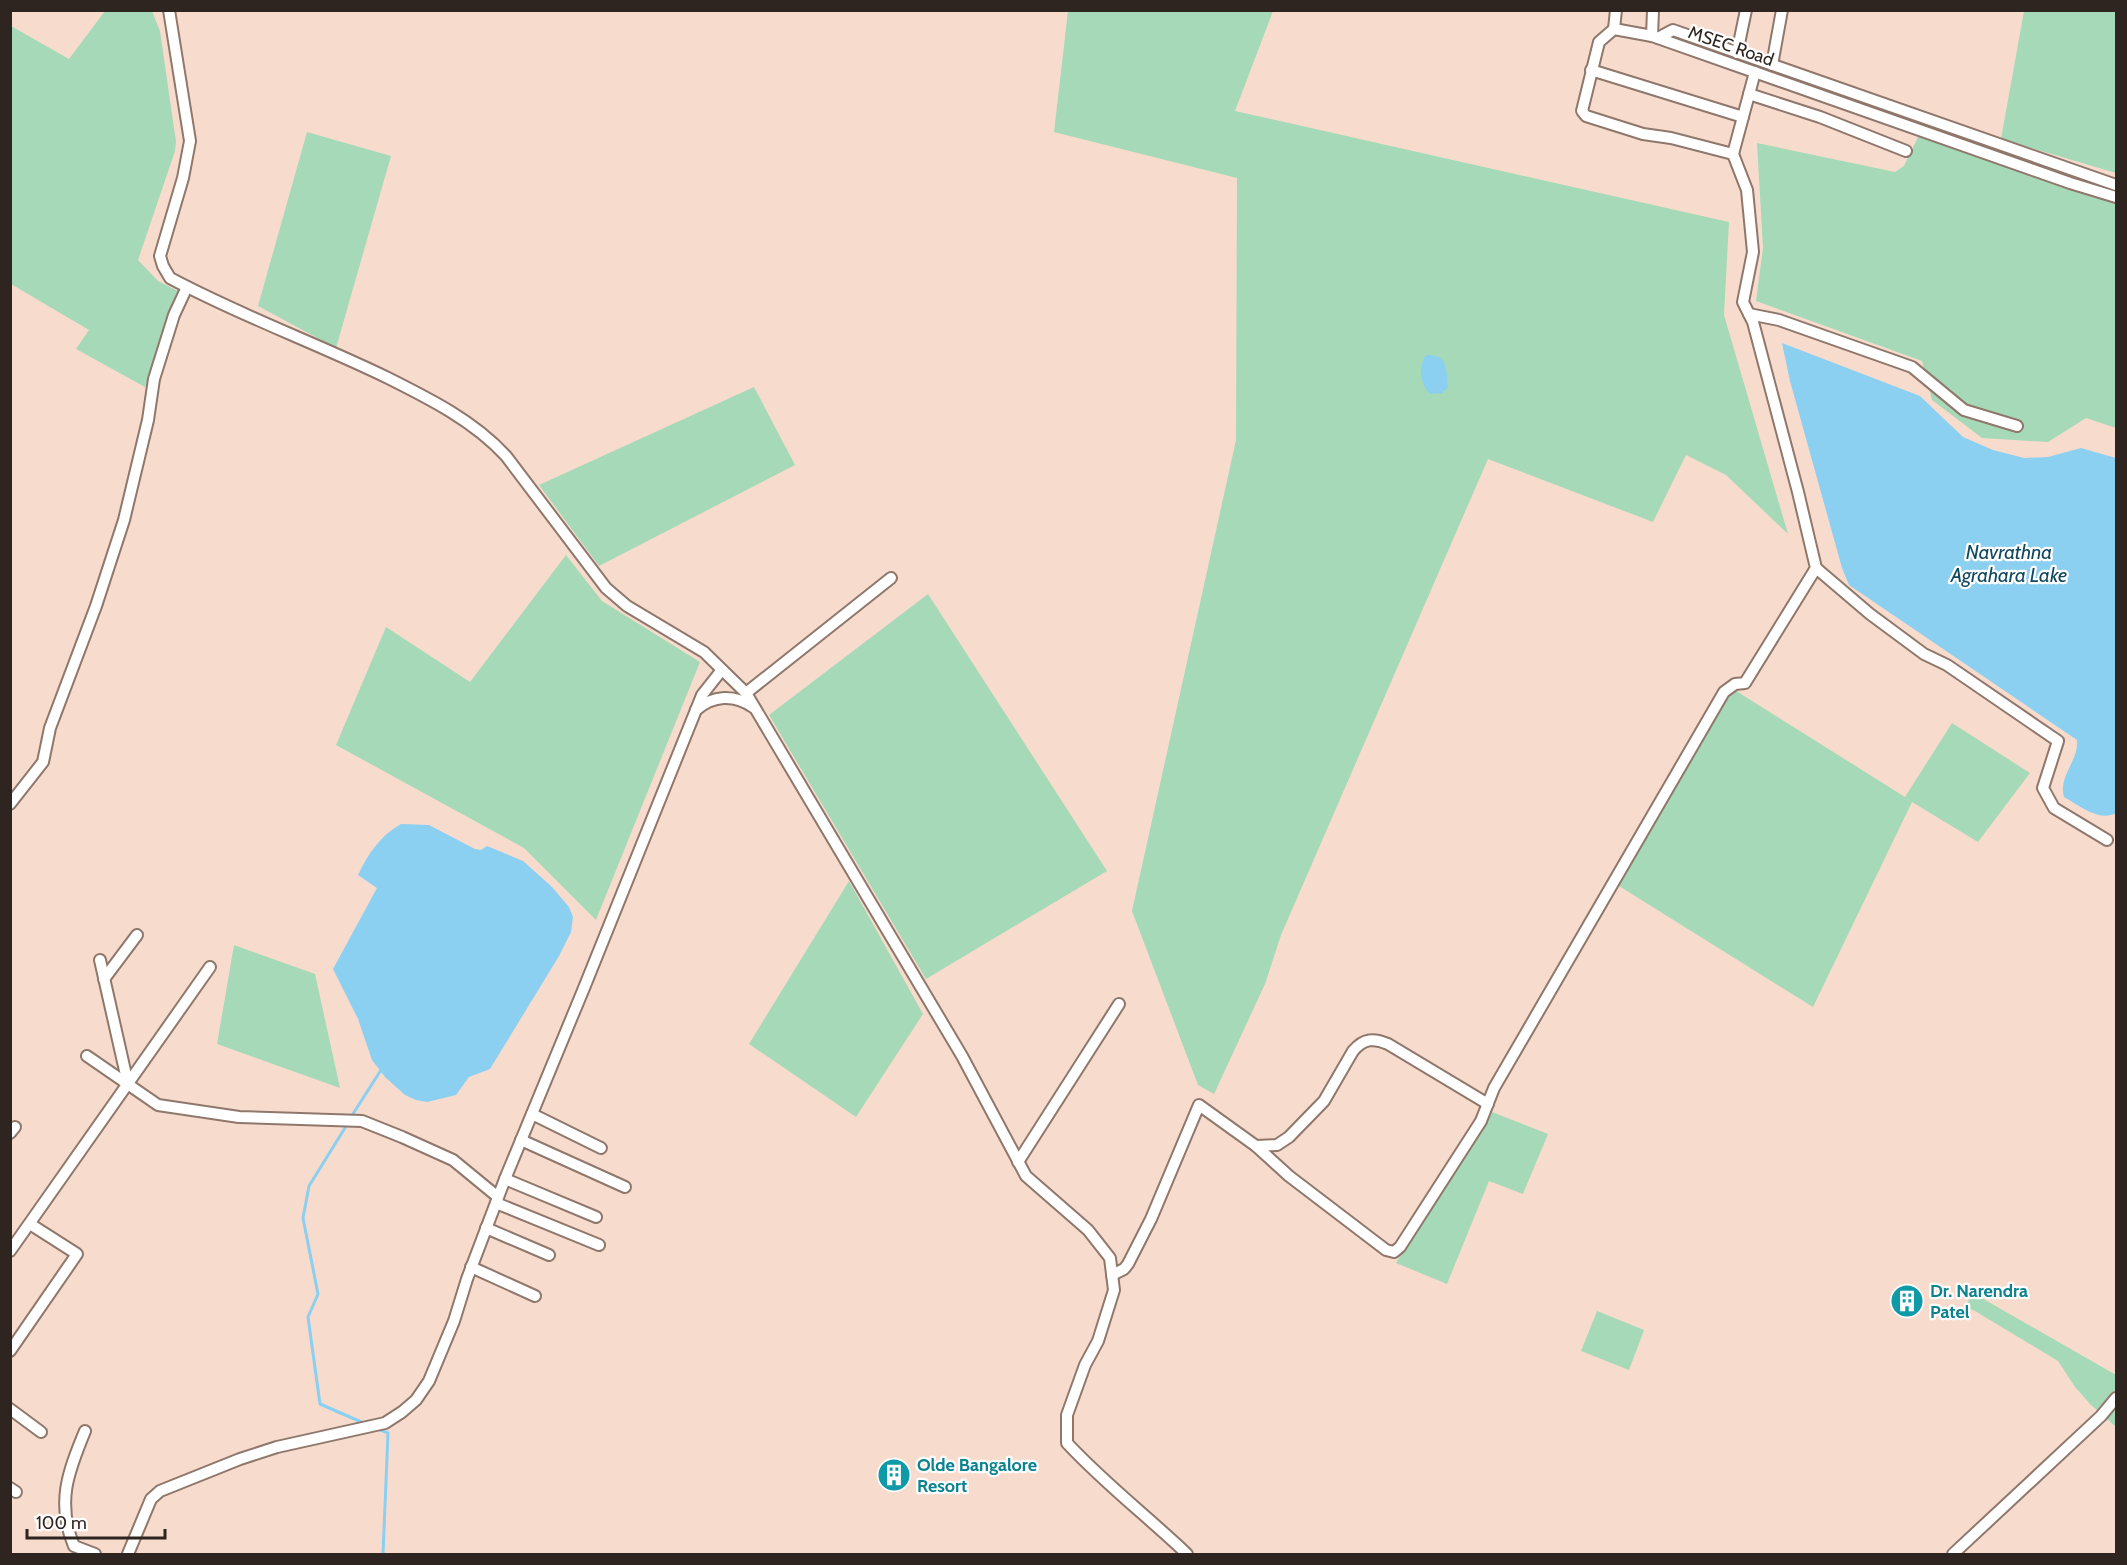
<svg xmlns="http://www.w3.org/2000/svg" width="2127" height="1565" font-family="Cabin,sans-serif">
<rect width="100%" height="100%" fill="#f7dcce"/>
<g fill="#a6d9b7">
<polygon points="105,11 152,11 160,31 176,142 175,151 138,260 158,281 178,291 145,387 76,349 89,330 11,284 11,26 69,59"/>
<polygon points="1068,11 1273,11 1235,111 1729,222 1724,315 1788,534 1726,475 1686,455 1653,522 1488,459 1281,935 1265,984 1214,1094 1198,1085 1132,911 1236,440 1237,178 1054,132"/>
<polygon points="2024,11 2116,11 2116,173 2001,139"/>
<polygon points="307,132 391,156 336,348 258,306"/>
<polygon points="1919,135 2116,202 2116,428 2086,418 2048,442 1982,438 1932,400 1922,361 1756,301 1763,248 1757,143 1895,172 1904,166"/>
<polygon points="754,387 795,465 599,566 539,485"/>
<polygon points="566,555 602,601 700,662 596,920 524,848 336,745 386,627 470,682"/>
<polygon points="928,594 1107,871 926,979 769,715"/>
<polygon points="1733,689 1905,797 1952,723 2030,773 1978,842 1912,802 1813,1007 1619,886"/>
<polygon points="849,881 923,1014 856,1117 749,1044"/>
<polygon points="234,945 315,974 340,1088 217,1044"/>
<polygon points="1492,1112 1548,1134 1523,1194 1489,1181 1447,1284 1396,1263"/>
<polygon points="1973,1293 2116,1375 2116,1427 2090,1404 2075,1387 2058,1361 1975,1311 1965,1307"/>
<polygon points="1597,1311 1644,1330 1629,1370 1581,1351"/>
</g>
<g fill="#8bcff1">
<path d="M1782,343L1920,396L1963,437L1993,450L2024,458L2048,457L2081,448L2116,458V813C2099,822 2080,806 2064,797C2058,776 2079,761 2077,740L1849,585L1842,568L1790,381Z"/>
<path d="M1426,355C1448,354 1446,369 1448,387L1442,393L1430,394C1420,383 1418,367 1426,355Z"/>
<path d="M401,824L429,825L475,849L481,850L487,846L523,861L552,887L569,907L573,917L571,932L559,956L490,1069L469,1077L456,1095L427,1102L416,1100L405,1095L385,1077L372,1060L358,1019L333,969L377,888L358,875C368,854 380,836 401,824Z"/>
</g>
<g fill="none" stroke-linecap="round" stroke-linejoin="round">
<g stroke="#8bcff1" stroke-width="3">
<polyline points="351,1117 381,1070"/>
<polyline points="348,1123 309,1186 303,1218 318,1294 308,1317 320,1404 366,1424"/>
<polyline points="378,1429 388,1433 383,1554"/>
</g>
<defs>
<g id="minor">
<path d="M169,10L190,141L183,178L160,256L163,266L170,278C241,316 316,343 388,378C430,399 474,421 506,456L606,588L627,606L704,652L746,693L962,1056L1026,1176L1088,1230L1110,1258L1114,1290L1098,1341L1085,1365L1067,1415V1443C1104,1483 1147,1516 1187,1554"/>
<polyline points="1653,10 1652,36 1614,29 1599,42 1582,111 1586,116 1643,134 1671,138 1733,154 1755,72"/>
<polyline points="1614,29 1616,10"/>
<polyline points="1652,36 2070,183 2116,197"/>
<polyline points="1658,38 1673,30 2116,185"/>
<polyline points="1737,53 1746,10"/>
<polyline points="1772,65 1782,10"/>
<polyline points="1591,70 1743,117"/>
<polyline points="1749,94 1820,117 1906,151"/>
<polyline points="1749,314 1779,320 1912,367 1964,410 2017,426"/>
<polyline points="1816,568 1870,614 1924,654 1947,665 2058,741 2043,788 2054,808 2107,840"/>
<polyline points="746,693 891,578"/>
<path d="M696,710C713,695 734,694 753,707"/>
<polyline points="10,804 43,762 50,728 96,606 124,520 148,420 154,379 174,315 187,287"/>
<polyline points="100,960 128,1084"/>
<polyline points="104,979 137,935"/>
<polyline points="87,1056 158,1105 239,1117 362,1121 402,1137 453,1160 498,1197"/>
<polyline points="532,1114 601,1148"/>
<polyline points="10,1133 15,1127"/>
<polyline points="521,1140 625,1187"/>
<path d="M1256,1146L1277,1145L1289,1137L1324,1101L1353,1051C1364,1038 1374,1038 1388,1044L1488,1104"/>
<polyline points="1018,1162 1119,1004"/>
<polyline points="505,1179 596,1217"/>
<polyline points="496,1203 599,1245"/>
<polyline points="486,1228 549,1255"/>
<polyline points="10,1251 210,967"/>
<polyline points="471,1267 535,1296"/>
<polyline points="1112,1275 1124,1269 1128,1264 1151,1219 1199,1105 1256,1146 1289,1176 1386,1250 1394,1252 1400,1247 1481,1121 1494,1088 1724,692 1735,684 1745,683 1816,568 1798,492 1753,322 1743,302 1753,252 1747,190 1733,154"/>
<polyline points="10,1351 77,1254 30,1224"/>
<polyline points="10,1409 41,1432"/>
<path d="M85,1431C68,1472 56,1503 74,1546L95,1554"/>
<polyline points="10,1488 16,1492"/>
<polyline points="128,1554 151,1499 160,1491 240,1459 277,1447 385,1423 402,1412 416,1400 429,1381 454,1321 467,1279 505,1179 584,988 702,695 721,671"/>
<polyline points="1953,1554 2101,1416 2116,1398"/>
</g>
</defs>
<use href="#minor" stroke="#8f776b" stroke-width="14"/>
<use href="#minor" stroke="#fff" stroke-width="10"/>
</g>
<defs>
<symbol id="building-disc" viewBox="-11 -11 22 22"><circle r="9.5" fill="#0f9aa8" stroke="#fff"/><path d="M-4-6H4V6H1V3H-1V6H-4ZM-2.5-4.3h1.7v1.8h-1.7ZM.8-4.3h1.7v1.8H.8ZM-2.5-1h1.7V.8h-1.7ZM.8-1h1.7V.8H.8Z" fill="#fff"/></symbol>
</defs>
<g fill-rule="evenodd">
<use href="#building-disc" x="1888" y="1282" width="38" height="38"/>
<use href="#building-disc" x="875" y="1456" width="38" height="38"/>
</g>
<g text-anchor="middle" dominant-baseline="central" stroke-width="4.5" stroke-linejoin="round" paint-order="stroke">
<g font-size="18" fill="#2f2520" stroke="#fff">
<text transform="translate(1731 46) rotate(19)">MSEC Road</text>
</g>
<g font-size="18" font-weight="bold" fill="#0d838f" stroke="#fff" text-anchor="start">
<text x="1930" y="1291">Dr. Narendra<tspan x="1930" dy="21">Patel</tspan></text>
<text x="917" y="1465">Olde Bangalore<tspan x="917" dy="21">Resort</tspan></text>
</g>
<g font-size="20" font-style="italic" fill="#0f485f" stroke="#fff">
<text x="2009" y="552">Navrathna<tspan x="2009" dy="23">Agrahara Lake</tspan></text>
</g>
</g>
<rect width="2127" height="1565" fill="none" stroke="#2f2520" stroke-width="24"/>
<path d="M27 1529v9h138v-9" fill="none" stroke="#2f2520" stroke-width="3"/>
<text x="36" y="1529" font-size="18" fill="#2f2520" stroke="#ffffff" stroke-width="4.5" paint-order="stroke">100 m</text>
</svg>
